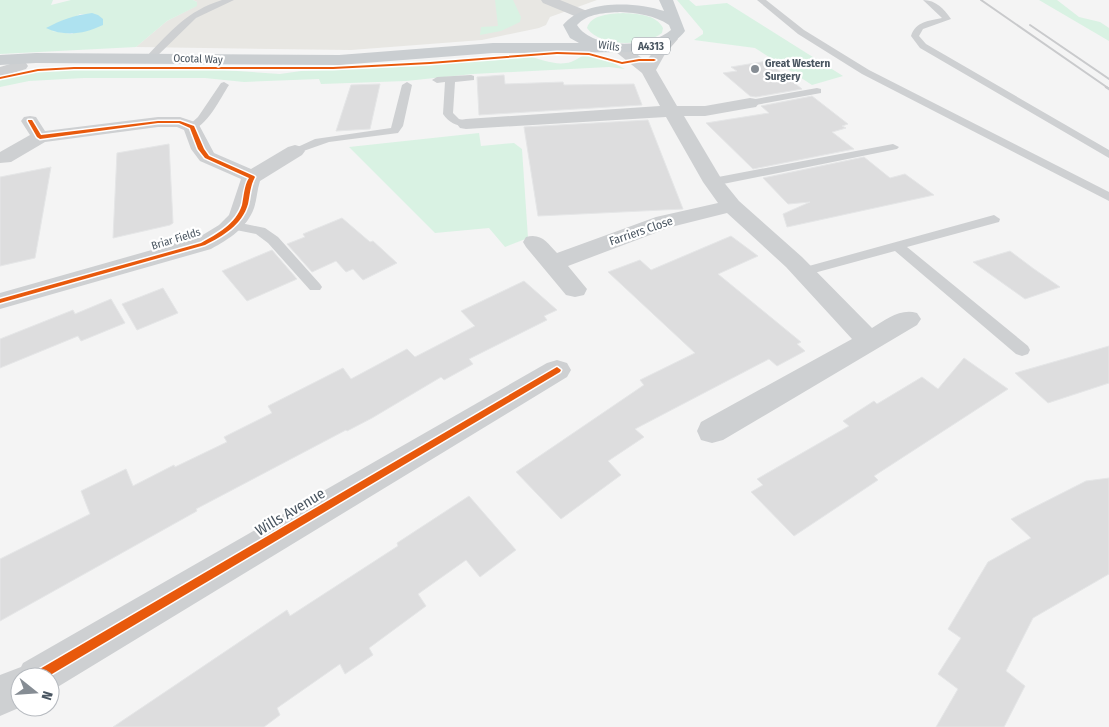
<svg xmlns="http://www.w3.org/2000/svg" width="1109" height="727" font-family="'Fira Sans Condensed',sans-serif">
<rect width="100%" height="100%" fill="#f4f4f4"/>
<polygon fill="#e8e7e3" points="193,0 597,0 550,17 546,25 539,28 482,40 351,50 136,47 167,21 196,6 197,2"/>
<g fill="#d9f2e3" fill-rule="evenodd">
<path d="M0,0H53L51,5L71,0H193L197,2V6L167,21L136,47L0,54ZM80,14L98,15L72,34L52,31Z"/>
<polygon points="495,0 513,0 521,17 520,22 501,31 480,35 481,27 498,26"/>
<polygon points="677,0 689,0 696,6 727,3 843,76 812,85 755,48 694,40 703,34 703,31"/>
<polygon points="1039,0 1057,0 1079,17 1100,22 1109,28 1109,41"/>
<path d="M623,13C637,14 656,14 663,28L662,33C645,46 601,48 587,28C591,14 611,14 623,13Z"/>
<path d="M528,56C540,59 554,65 566,63C573,63 578,57 584,56C598,54 614,63 625,69L609,67L473,74L406,81L321,84L319,79L244,82L205,78H84L29,81L0,87V80L14,76L36,72L70,70H223L280,74L301,71L424,66Z"/>
<polygon points="479,133 481,146 514,143 522,149 528,238 505,247 489,228 435,233 349,147"/>
</g>
<path fill="#aee2f0" d="M92,13L98,15L103,19V25C84,34 65,37 46,28C61,20 75,15 92,13Z"/>
<g fill="#ddddde" stroke="#e5e6e7">
<polygon points="767,61 802,89 756,97 750,96 723,73 737,71 731,67"/>
<polygon points="504,75 505,84 563,82 564,85 634,84 642,105 479,115 477,77"/>
<polygon points="380,84 370,129 336,131 351,85"/>
<polygon points="812,96 848,124 842,126 846,128 832,132 854,149 753,169 706,123 769,113 761,106"/>
<polygon points="648,120 683,209 538,216 524,127"/>
<polygon points="169,144 173,223 170,225 113,238 117,153"/>
<polygon points="864,157 890,178 905,174 934,195 787,227 783,214 810,202 788,204 763,178"/>
<polygon points="51,167 35,258 0,266 0,177"/>
<polygon points="342,218 370,242 373,241 397,263 363,280 353,269 346,272 336,261 312,272 287,244 305,237 303,234"/>
<polygon points="731,236 758,256 718,274 801,342 797,344 805,351 777,366 769,359 635,429 644,437 608,461 621,475 561,519 516,472 644,385 640,380 695,353 608,272 640,260 651,270"/>
<polygon points="272,250 297,279 247,301 222,271"/>
<polygon points="1010,251 1034,269 1060,287 1025,299 973,262"/>
<polygon points="524,281 557,310 544,316 547,320 469,359 473,364 444,380 441,377 372,418 347,431 346,430 196,509 197,511 0,621 0,559 90,514 81,491 126,469 133,486 174,465 175,467 227,442 224,437 272,413 268,406 343,368 351,379 407,349 415,357 475,326 461,311"/>
<polygon points="163,288 178,313 137,330 122,304"/>
<polygon points="111,299 125,323 81,341 78,336 0,368 0,339 73,310 75,314"/>
<polygon points="1109,346 1109,383 1048,403 1015,373"/>
<polygon points="964,358 1008,389 874,476 878,480 794,536 751,492 763,485 757,479 849,426 843,421 874,401 877,404 922,377 938,389"/>
<polygon points="1109,478 1109,574 1033,618 1006,671 1025,686 1004,727 936,727 958,689 938,674 961,638 948,629 988,562 1031,538 1011,519 1086,481"/>
<polygon points="469,496 516,550 480,577 466,560 418,594 426,606 369,648 373,655 345,674 340,664 277,708 280,715 264,727 113,727 287,610 290,616 398,546 397,543"/>
</g>
<g fill="none" stroke-linecap="round" stroke-linejoin="round">
<g fill="#ced0d2" fill-rule="evenodd">
<path d="M222,0H234L196,18L153,60H147V56C171,31 187,11 222,0Z"/>
<polygon points="757,0 766,0 804,30 869,70 1109,192 1109,201 862,74 798,34"/>
<path d="M923,0C936,0 944,9 951,19L923,29L919,36L926,44L1109,150V158L920,48L911,36C916,21 929,21 942,18Z"/>
<path d="M471,75L474,76V80L455,82L453,113L459,119L470,122L471,124L466,127C456,125 449,123 443,114L445,82L437,83L432,80L437,77Z"/>
<path d="M224,82L229,85C221,97 204,133 188,129L187,127L198,117L221,83Z"/>
<polygon points="407,82 412,85 403,126 398,133 329,142 295,154 289,151 315,139 391,128 402,85"/>
<polygon points="817,88 821,89 821,93 750,106 745,103 750,100"/>
<polygon points="893,144 899,147 897,149 713,186 707,182 713,178"/>
<polygon points="994,215 1000,219 999,222 907,247 1028,346 1030,350 1028,354 1022,356 1016,354 895,251 803,276 798,275 796,272 798,269"/>
<polygon points="231,221 265,228 278,237 320,284 322,287 320,290 310,290 268,243 256,234 226,228 224,225"/>
</g>
<g fill="#ced0d2" fill-rule="evenodd">
<polygon points="541,0 560,0 587,11 589,14 587,17 577,17 543,3"/>
<path d="M671,35L676,36L678,39L665,54L656,70L677,106H705L750,98L756,99L759,103L756,107L750,108L705,116H684L722,180L739,201L802,257L872,328C886,320 900,308 917,313L921,319L917,325L723,440L712,443L701,440L697,431L701,422L852,339L786,267L727,213L671,227L568,266L587,289L584,295L575,297L566,295L526,247L523,242L526,237C542,233 547,243 557,253L656,217L718,203L703,182L666,117L466,129L460,128L457,124L460,120L466,119L660,106L642,73L611,48L614,45H624L646,61L666,36Z"/>
<path d="M30,116L36,117L45,131L158,117H180L198,123L214,153L251,169L288,147L295,145L302,147L305,151L302,155L260,181C257,190 257,199 254,208C247,228 229,239 211,249L0,309V293L201,236L219,225L229,215L241,179L200,161L191,149L184,130L177,127H158L45,142L11,162L0,163V152L30,135L21,121L24,117Z"/>
<polygon points="557,360 567,363 571,370 567,377 51,691 50,677 20,677 21,707 0,716 0,675 21,667 23,663 547,363"/>
</g>
<polygon fill="#ced0d2" fill-rule="evenodd" points="20,61 26,63 28,66 26,69 0,77 0,67"/>
<path fill="#caced1" fill-rule="evenodd" d="M659,0H673L685,31C674,46 657,49 639,52L493,53L339,65L36,63L0,65V55L36,53L339,55L493,43H579L570,38L563,25C583,0 634,1 664,11ZM620,12C638,13 654,15 669,25L671,30C651,48 592,50 577,25C588,13 605,13 620,12Z"/>
<g stroke="#c9cacc" stroke-width="2">
<polyline points="981,0 1108,88"/>
<polyline points="1030,25 1109,79"/>
</g>
<polyline stroke="#c9cacc" stroke-width="2.5" points="1106,87 1109,89"/>
<defs>
<g id="cycleway">
<polygon points="557,52 589,53 622,62 639,59 654,59 656,60 654,61 639,61 622,64 589,55 557,54 430,64 333,69 74,69 38,71 0,79 0,77 38,69 74,67 333,67 430,62"/>
<path d="M28,120H32L41,135L158,121H180L194,126L204,149L209,156L254,176L255,177C250,186 250,195 248,204C242,225 223,236 205,245L0,303V299L201,243C217,234 236,224 242,205C244,196 244,186 249,178L205,158L198,149L190,128L179,123H158L40,139L37,137L28,121Z"/>
<polygon points="557,367 561,370 560,372 47,677 32,677 33,673"/>
</g>
</defs>
<use href="#cycleway" stroke="#fff" stroke-width="3"/>
<use href="#cycleway" fill="#e8590c" fill-rule="evenodd"/>
</g>
<circle fill="#868d94" stroke="#fff" stroke-width="2" cx="755" cy="69" r="5"/>
<g text-anchor="middle" dominant-baseline="central" stroke-width="4.5" stroke-linejoin="round" paint-order="stroke">
<g font-size="11" fill="#4a5661" stroke="#fff">
<text transform="translate(609 46) rotate(8)">Wills</text>
<text transform="translate(198 59) rotate(2)">Ocotal Way</text>
<text transform="translate(176 239) rotate(-17)">Briar Fields</text>
</g>
<rect fill="#fff" stroke="#808990" stroke-width="1" x="632" y="37.5" width="38" height="17" rx="4"/>
<g font-size="11" font-weight="bold" fill="#4a5661">
<text x="651" y="46">A4313</text>
</g>
<g font-size="11" font-weight="bold" fill="#4a5661" stroke="#fff" text-anchor="start">
<text x="765" y="63">Great Western<tspan x="765" dy="13">Surgery</tspan></text>
</g>
<g font-size="12" fill="#4a5661" stroke="#fff">
<text transform="translate(641 231) rotate(-19)">Farriers Close</text>
</g>
<g font-size="15" fill="#4a5661" stroke="#fff">
<text transform="translate(290 512) rotate(-31)">Wills Avenue</text>
</g>
</g>
<g transform="translate(35 692) rotate(107)"><circle r="24" fill="#ffffff" stroke="#b7bbc0"/>
<path d="M0-4L9 19L0 12L-9 19Z" fill="#868d94"/>
<text y="-8" font-size="14" font-weight="bold" text-anchor="middle" fill="#4a5661">N</text>
</g>
</svg>
